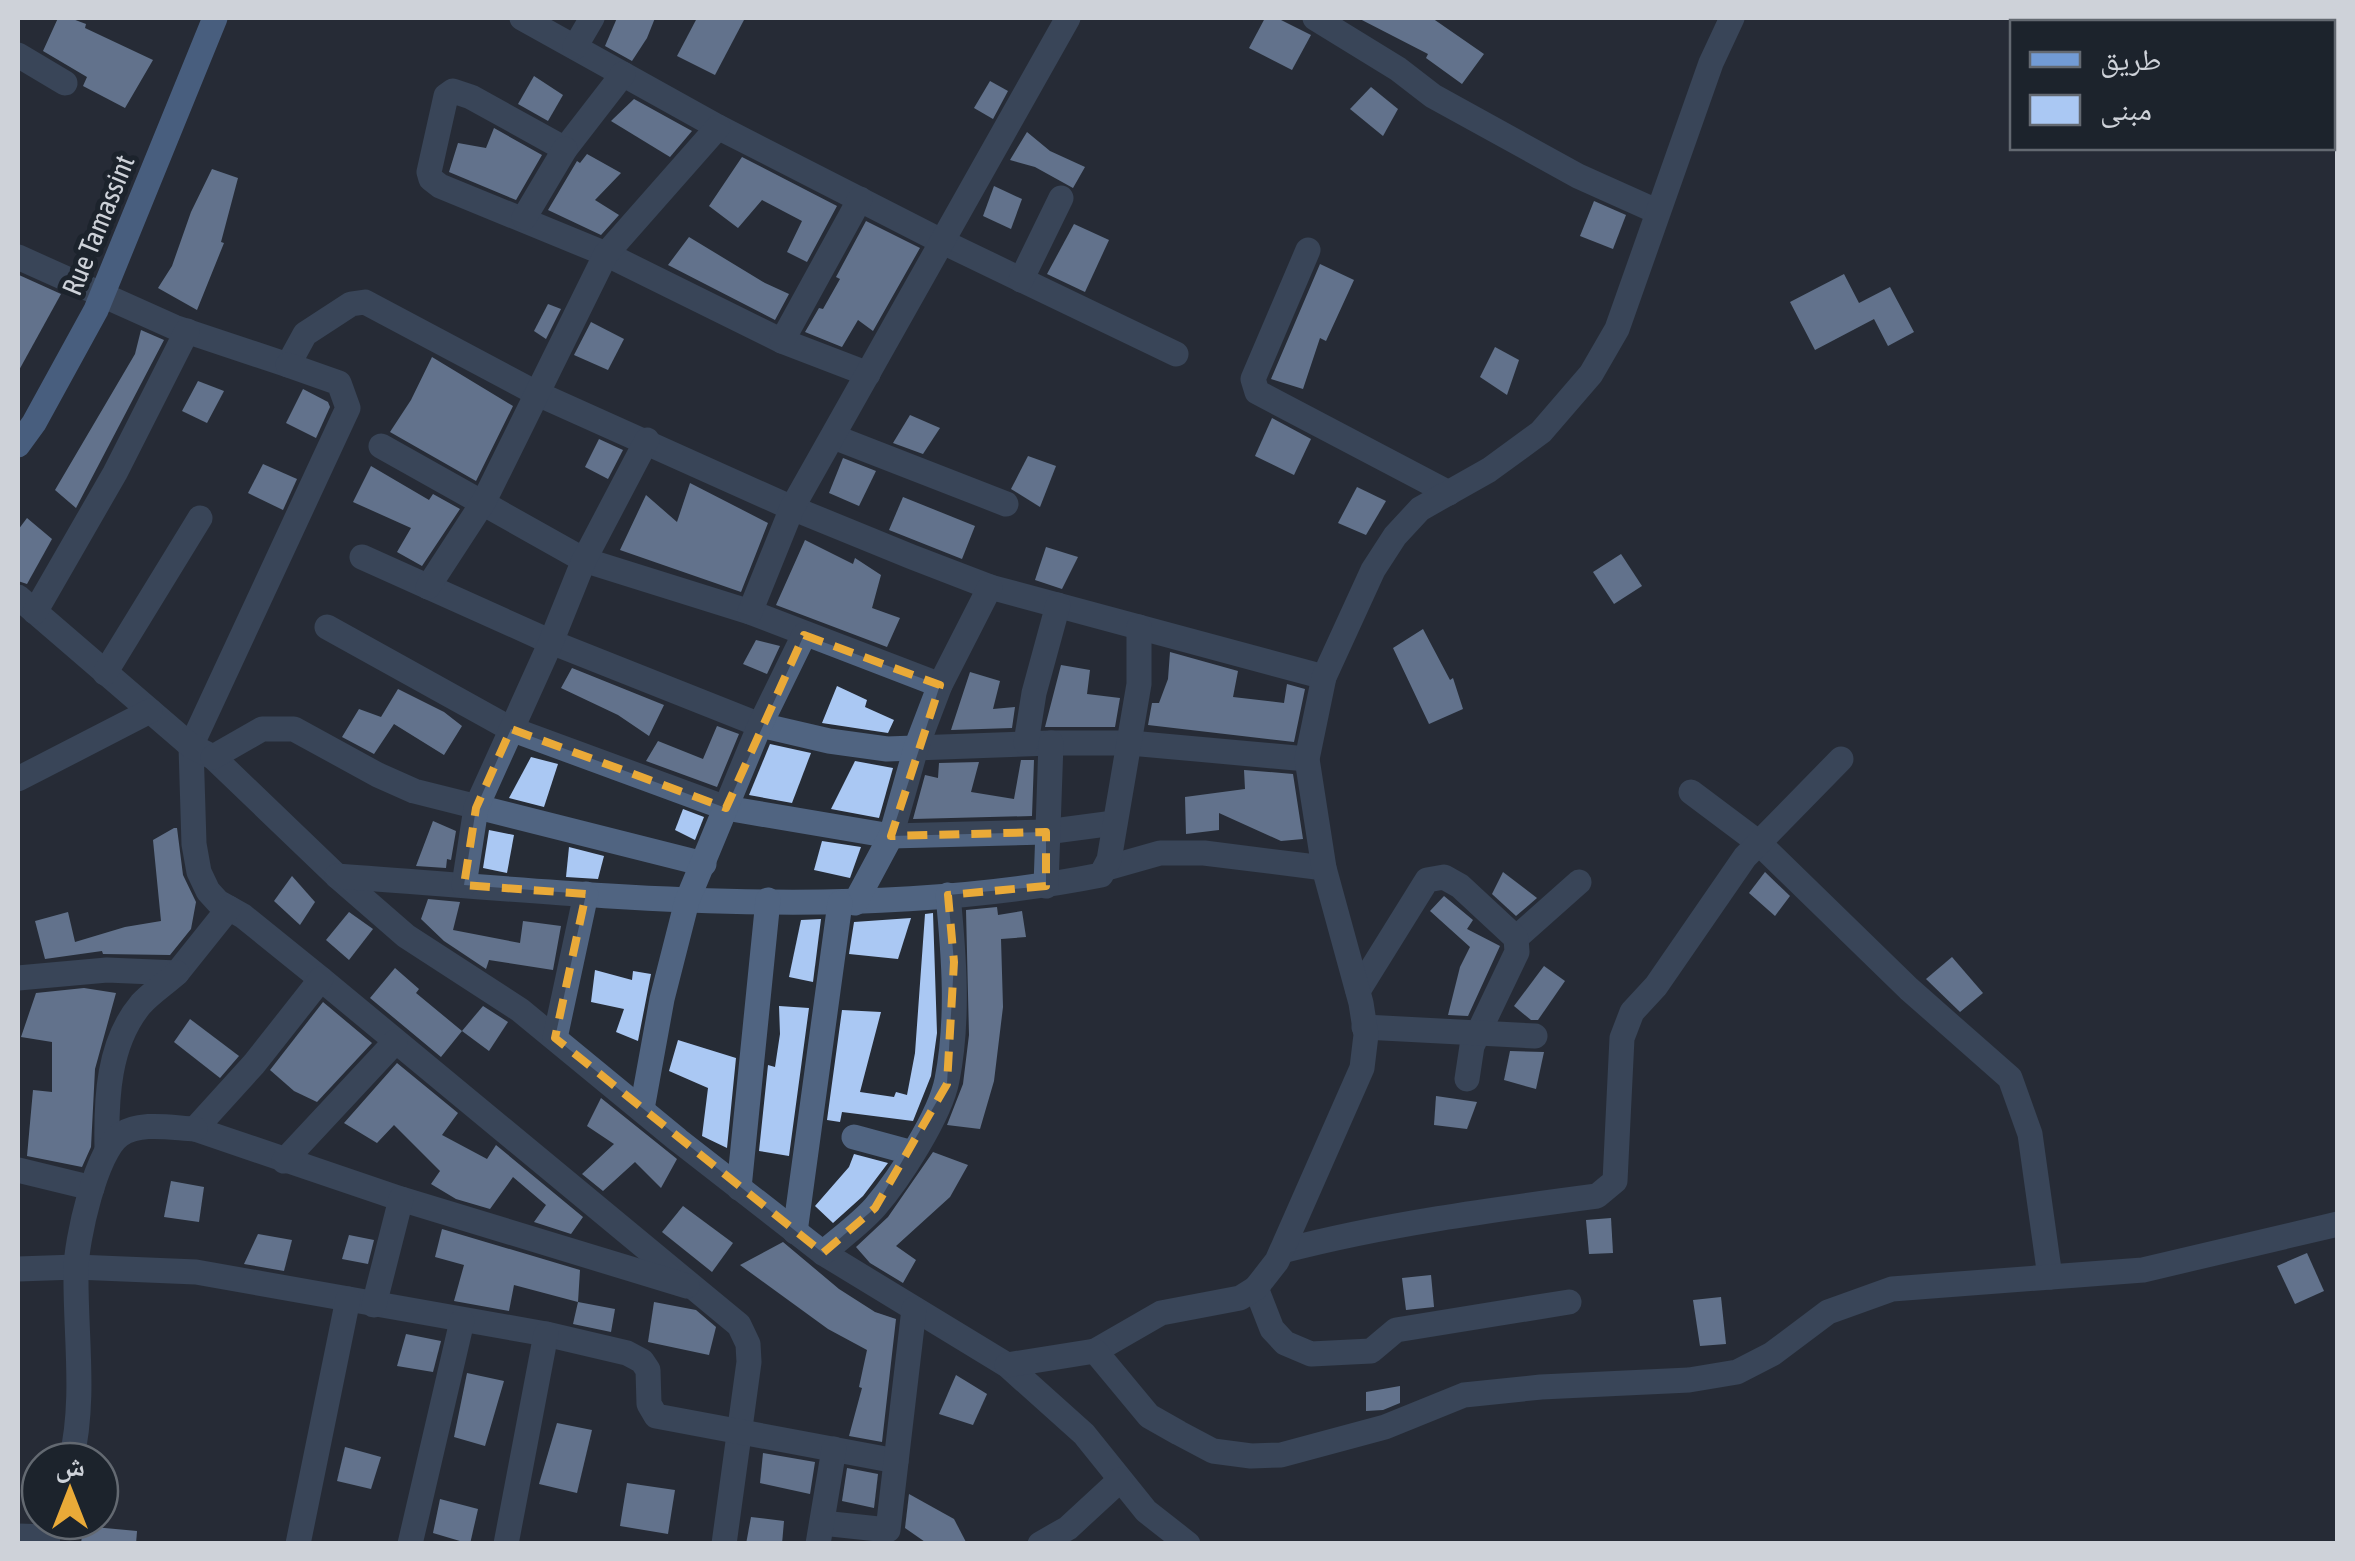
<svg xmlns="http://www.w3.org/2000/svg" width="2355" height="1561" font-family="'Asap Condensed','Noto Naskh Arabic',sans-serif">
<rect width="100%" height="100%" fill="#262c36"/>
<g fill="#aac8f3">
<polygon points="58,18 70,18 86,24 85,28 153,60 125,108 83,86 87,77 43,51"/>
<polygon points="617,18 655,18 647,38 632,61 605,46"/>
<polygon points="697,18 745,18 715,75 677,56"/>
<polygon points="1265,18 1277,18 1311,35 1292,70 1249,48"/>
<polygon points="1358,18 1432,18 1484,54 1462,84 1426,58 1428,54"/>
<polygon points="534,76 563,95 548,121 518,104"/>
<polygon points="990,81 1008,91 993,119 974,108"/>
<polygon points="1371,87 1398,109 1383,136 1350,109"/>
<polygon points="634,99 692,131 670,157 611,121"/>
<polygon points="494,128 542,155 516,200 449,172 458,143 486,148"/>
<polygon points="1027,132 1050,151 1085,167 1073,188 1035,167 1010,160"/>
<polygon points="587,154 621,173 595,200 619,215 601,235 548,210 577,161 580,163"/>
<polygon points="742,157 837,206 807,262 787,252 802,221 762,200 738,228 709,206"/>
<polygon points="212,169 238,178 221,242 224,243 197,310 158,288 172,266 191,212"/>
<polygon points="994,186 1022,199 1011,229 983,216"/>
<polygon points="1594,201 1626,215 1613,249 1580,236"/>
<polygon points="866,221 920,248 873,331 858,320 842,347 805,332 819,308 823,309 840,279 836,277"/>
<polygon points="1074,224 1109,240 1085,292 1047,274"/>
<polygon points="689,237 765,283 789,294 775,320 668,265"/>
<polygon points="1320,264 1354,280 1326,341 1320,338 1303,389 1271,379"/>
<polygon points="1844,274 1859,303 1890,287 1914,332 1888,346 1874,319 1815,350 1790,302"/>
<polygon points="19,275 61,294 18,372 18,278"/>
<polygon points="548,304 561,309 546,339 534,331"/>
<polygon points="591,322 624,339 608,370 574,355"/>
<polygon points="141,330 164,340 76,508 55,490 135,354"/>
<polygon points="1495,347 1519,360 1507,395 1480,377"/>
<polygon points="432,357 513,406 476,481 390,432 411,400"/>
<polygon points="198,381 224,391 207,423 182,411"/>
<polygon points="303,389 328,402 330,407 316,438 286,423"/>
<polygon points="910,415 940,428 923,454 893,443"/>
<polygon points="1272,418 1311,439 1294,475 1255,456"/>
<polygon points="599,439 623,450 608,479 585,467"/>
<polygon points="1028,456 1056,466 1040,507 1011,489"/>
<polygon points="843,458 876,471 859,506 829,493"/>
<polygon points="263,464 297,479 283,510 248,493"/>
<polygon points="371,466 429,500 433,494 460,509 422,566 397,552 411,528 353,502"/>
<polygon points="690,483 768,523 741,592 620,550 646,495 677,522"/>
<polygon points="1357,487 1386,501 1366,535 1338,523"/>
<polygon points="903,497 975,526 962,559 889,530"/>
<polygon points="27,518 52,539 27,584 18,581 18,530"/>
<polygon points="805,540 853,564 855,558 881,575 872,608 900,618 887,647 776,605"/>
<polygon points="1046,547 1078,557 1062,589 1035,580"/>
<polygon points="1621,554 1642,586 1614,604 1593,572"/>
<polygon points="1423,629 1450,680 1453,678 1463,709 1429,724 1393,648"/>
<polygon points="756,640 780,646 767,674 743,664"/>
<polygon points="1170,652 1238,671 1233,697 1284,703 1287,684 1305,689 1294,742 1148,725 1152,703 1159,703 1168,679"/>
<polygon points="1061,665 1090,670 1087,694 1120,698 1115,727 1045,727"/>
<polygon points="572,668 664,705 649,736 618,715 561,688"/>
<polygon points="970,672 1000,681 993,709 1015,707 1012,728 951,730"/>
<polygon points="837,686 867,700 865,707 894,720 888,733 822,723"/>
<polygon points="398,689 444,712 462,726 444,755 394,724 374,754 342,737 359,709 381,717"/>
<polygon points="717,726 739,734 717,787 646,761 658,741 703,759"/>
<polygon points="770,744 811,753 792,803 749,795"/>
<polygon points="531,757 558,764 544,807 509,798"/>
<polygon points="1021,760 1034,760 1032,816 913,819 925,775 938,778 939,763 979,762 971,792 1014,799"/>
<polygon points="855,761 893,768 879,818 831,809"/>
<polygon points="1244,770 1293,774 1303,839 1281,841 1219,813 1219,830 1186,834 1185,797 1245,789"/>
<polygon points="683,809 704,817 695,840 675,830"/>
<polygon points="433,821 456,831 451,860 447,859 446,868 416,866"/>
<polygon points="174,828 177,828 183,875 196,902 191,929 170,955 103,954 102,951 45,959 35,921 68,912 75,942 125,927 161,921 153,840"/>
<polygon points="489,830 514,835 507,873 483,868"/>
<polygon points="822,841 861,847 850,878 814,870"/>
<polygon points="569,847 604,856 598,879 566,877"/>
<polygon points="1503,872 1537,898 1516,916 1492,894"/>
<polygon points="1765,872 1790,896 1775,916 1749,893"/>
<polygon points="292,876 315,902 300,925 274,901"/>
<polygon points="1444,896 1473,920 1467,929 1500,946 1468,1016 1448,1015 1460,967 1470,947 1430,911"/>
<polygon points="428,899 460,902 453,930 520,943 523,921 561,926 553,970 489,960 486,969 444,941 421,919"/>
<polygon points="997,907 998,915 1022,911 1026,937 1001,939 1003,1007 994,1081 980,1129 947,1125 963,1084 969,1035 966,910"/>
<polygon points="349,912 373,929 349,960 326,940"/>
<polygon points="933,913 937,1033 931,1076 913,1121 842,1112 840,1122 827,1120 842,1010 881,1012 860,1092 894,1097 896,1092 907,1095 915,1053 925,914"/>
<polygon points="911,918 898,959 849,954 854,922"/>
<polygon points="821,919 813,982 789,977 801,920"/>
<polygon points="1952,957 1983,993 1960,1012 1926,979"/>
<polygon points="1544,966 1565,981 1538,1020 1531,1020 1514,1006"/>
<polygon points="395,968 419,989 416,993 462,1031 441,1057 370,998"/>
<polygon points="595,970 632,980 633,971 651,974 638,1041 616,1032 624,1009 591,1002"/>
<polygon points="84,988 116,993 95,1069 91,1147 82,1167 27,1156 33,1090 52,1092 52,1042 21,1037 36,993"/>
<polygon points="323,1002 372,1043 317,1102 294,1091 270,1070"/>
<polygon points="483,1006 508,1022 489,1051 462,1031"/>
<polygon points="779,1006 809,1008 789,1156 759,1151 768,1065 775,1067 780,1034"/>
<polygon points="190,1019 239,1056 220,1078 174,1042"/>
<polygon points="678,1040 736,1058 727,1148 702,1136 708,1088 669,1071"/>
<polygon points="1510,1051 1544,1052 1536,1089 1504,1080"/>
<polygon points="397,1063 458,1113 442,1135 487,1159 496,1145 583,1217 571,1234 534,1222 546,1205 513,1177 490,1209 456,1199 431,1184 440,1171 394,1125 377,1143 344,1123"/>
<polygon points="1436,1096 1477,1102 1467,1129 1434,1125"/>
<polygon points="601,1098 677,1159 661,1188 635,1162 603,1191 582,1174 614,1144 587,1126"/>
<polygon points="933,1152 968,1165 950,1197 896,1246 916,1260 903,1283 870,1263 856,1247 888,1217"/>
<polygon points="854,1154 888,1163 863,1196 833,1223 815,1206 849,1167"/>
<polygon points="171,1181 204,1187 199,1222 164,1217"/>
<polygon points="683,1206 733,1243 712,1272 662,1232"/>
<polygon points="1611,1218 1613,1253 1589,1254 1586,1220"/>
<polygon points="442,1229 580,1270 578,1302 514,1285 509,1311 454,1301 464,1265 435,1257"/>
<polygon points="258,1234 292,1240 284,1271 244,1264"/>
<polygon points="349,1235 374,1240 368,1264 342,1259"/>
<polygon points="783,1242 839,1289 875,1312 896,1319 882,1442 849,1436 862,1388 859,1387 867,1350 828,1329 740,1265"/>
<polygon points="2307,1253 2324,1291 2295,1304 2277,1266"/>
<polygon points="1431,1275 1434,1307 1406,1310 1402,1278"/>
<polygon points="1721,1297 1726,1344 1700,1346 1693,1300"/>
<polygon points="578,1302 615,1309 611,1332 573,1324"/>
<polygon points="654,1302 696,1310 716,1327 709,1355 648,1342"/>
<polygon points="406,1334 441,1341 433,1372 397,1366"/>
<polygon points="467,1373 504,1381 485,1446 454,1437"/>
<polygon points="956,1375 987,1394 973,1425 939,1414"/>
<polygon points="1400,1386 1400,1403 1383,1410 1366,1411 1366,1392"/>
<polygon points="557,1423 592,1430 577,1493 539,1484"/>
<polygon points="345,1447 381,1457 371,1489 337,1481"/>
<polygon points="763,1453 815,1462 810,1494 760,1483"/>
<polygon points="847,1468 878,1474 874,1508 842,1501"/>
<polygon points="627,1483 675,1490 668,1534 620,1526"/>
<polygon points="909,1494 954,1519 967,1544 928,1544 905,1528"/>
<polygon points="440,1499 478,1509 470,1544 433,1533"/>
<polygon points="751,1517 784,1521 782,1544 746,1544"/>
<polygon points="83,1526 137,1531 136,1544 81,1544"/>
</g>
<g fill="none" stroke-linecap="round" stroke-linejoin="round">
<g stroke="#506481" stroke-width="25">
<polyline points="522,18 718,127 941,241 1176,354"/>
<polyline points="1315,18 1398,69 1433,96 1578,176 1656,211"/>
<polyline points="575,47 592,18"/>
<polyline points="18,55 65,83"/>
<polyline points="623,74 565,149 471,97 453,91 446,96 429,172 431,179 440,186 606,254 782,341 868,374"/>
<polyline points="524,218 565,149"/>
<polyline points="1308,250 1253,379 1257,392 1449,493"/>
<polyline points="18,257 174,327 288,365 305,334 351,304 365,302 538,394 792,508 912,557 990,587 1324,677"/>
<polyline points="1021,280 1061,198"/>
<polyline points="782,341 860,199"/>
<polyline points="288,365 339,383 348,408 191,746 194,844 199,872 208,891 218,902 243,916 321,979 739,1325 748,1344 749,1362 724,1544"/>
<polyline points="834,437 1006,504"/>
<polyline points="381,446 584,560 750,612 940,685"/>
<polyline points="362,557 551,642 760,725 829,741 887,749 1051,743 1130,743 1307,759"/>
<polyline points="428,587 484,501 606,254 718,127"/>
<polyline points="18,597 191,746 213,757 337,876 406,936 520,1010 678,1140 823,1253 1007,1365 1084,1434 1146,1511 1188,1544"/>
<polyline points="35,612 115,473 187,331"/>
<polyline points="750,612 792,508 1068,18"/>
<polyline points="327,627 511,729 726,808 891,836 1046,832 1114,823"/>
<polyline points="105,673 200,518"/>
<polyline points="1026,743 1034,693 1058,605"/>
<polyline points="213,757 262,729 294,729 378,775 414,791 704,864"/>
<polyline points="18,779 150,711"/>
<polyline points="1691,792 1759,843 1909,989 2010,1078 2030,1134 2050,1277"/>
<polyline points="1107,868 1160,853 1204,853 1324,868"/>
<path d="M337,876C590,894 849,925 1101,875L1109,860L1139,684V627"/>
<polyline points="464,885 476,808 551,642 584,560 647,440"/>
<polyline points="1046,886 1051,743"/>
<polyline points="855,903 891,836 916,748 940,685 990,587"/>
<polyline points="1516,938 1579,882"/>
<polyline points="18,978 107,970 177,973 229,908"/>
<polyline points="321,979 254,1064 195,1129 401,1199 687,1286"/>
<polyline points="1358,991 1427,880 1444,877 1460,886 1516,938 1517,952 1472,1046 1467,1079"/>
<polyline points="1364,1027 1535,1036"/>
<polyline points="555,1038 586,894"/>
<polyline points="642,1109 662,999 687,901 760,725 804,635"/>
<polyline points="854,1137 913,1153"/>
<path d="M107,1148C106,1099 108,1043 141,1004C151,993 166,983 177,973"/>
<polyline points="284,1161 395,1042"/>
<polyline points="18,1170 92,1188"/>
<polyline points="739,1188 768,900"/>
<polyline points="795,1232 840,903"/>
<path d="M1282,1251C1385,1224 1491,1210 1597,1196L1615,1181L1622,1038L1632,1012L1656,986L1745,857L1841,759"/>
<path d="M823,1253C840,1238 860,1224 875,1207C899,1179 940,1116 947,1080C959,1019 954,956 948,895"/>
<polyline points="18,1269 76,1267 196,1272 546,1334 627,1353 642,1361 648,1370 649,1404 656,1416 896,1461"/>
<polyline points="1256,1288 1272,1329 1285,1343 1311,1354 1371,1351 1396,1330 1569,1302"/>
<polyline points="374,1305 401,1199"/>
<polyline points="1095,1351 1161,1313 1240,1298 1256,1288 1277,1261 1362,1068 1366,1035 1361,1003 1324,868 1307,759 1324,677 1373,570 1395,536 1420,509 1489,470 1541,432 1591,374 1617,329 1711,63 1732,18"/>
<polyline points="1007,1365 1095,1351 1149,1416 1179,1433 1213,1451 1251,1456 1281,1455 1385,1427 1464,1395 1541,1387 1689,1380 1737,1372 1772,1354 1828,1312 1892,1289 2143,1270 2338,1224"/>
<path d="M71,1461C86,1397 75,1335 76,1270C76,1241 96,1151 120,1135C140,1121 172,1128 195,1129"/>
<polyline points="822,1523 888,1530 914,1309"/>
<polyline points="18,1536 48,1537"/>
<polyline points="298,1544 348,1299"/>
<polyline points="410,1544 462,1321"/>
<polyline points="506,1544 546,1334"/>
<polyline points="818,1544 834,1449"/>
<polyline points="1040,1544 1068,1528 1120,1480"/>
</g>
<polyline stroke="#729bd5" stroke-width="25" points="18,445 34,423 96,310 215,18"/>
</g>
<path d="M0 0H2355V1561H0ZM804,635L940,685L891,836L1046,832V886L948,895L954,962L947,1084L875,1208L823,1253L555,1038L586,894L464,885L476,808L511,729L726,808Z" fill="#262c36" fill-opacity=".55" fill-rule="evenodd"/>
<path fill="none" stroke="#eaaa38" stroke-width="8" stroke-dasharray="20 12" stroke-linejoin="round" d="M804,635L940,685L891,836L1046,832V886L948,895L954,962L947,1084L875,1208L823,1253L555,1038L586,894L464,885L476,808L511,729L726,808Z"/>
<g text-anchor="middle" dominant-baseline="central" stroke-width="10" stroke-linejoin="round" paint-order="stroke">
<g font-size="28" fill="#ced2d9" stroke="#1c232c">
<text transform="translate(98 225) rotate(-68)">Rue Tamassint</text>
</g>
</g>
<rect width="2355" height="1561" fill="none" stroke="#ced2d9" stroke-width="40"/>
<rect x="2010" y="20" width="325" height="130" fill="#1c232c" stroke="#636971" stroke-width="2.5"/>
<rect x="2030" y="52" width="50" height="15" fill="#729bd5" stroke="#636971" stroke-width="2.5"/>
<text x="2100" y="70" font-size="30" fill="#ced2d9">طريق</text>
<rect x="2030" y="95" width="50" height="30" fill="#aac8f3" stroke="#636971" stroke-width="2.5"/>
<text x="2100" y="120" font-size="30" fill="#ced2d9">مبنى</text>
<g transform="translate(70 1491)"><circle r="48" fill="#1c232c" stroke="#636971" stroke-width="2.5"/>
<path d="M0-8L18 38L0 25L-18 38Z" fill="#eaaa38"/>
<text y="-15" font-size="28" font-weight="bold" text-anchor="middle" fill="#ced2d9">ش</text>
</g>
</svg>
